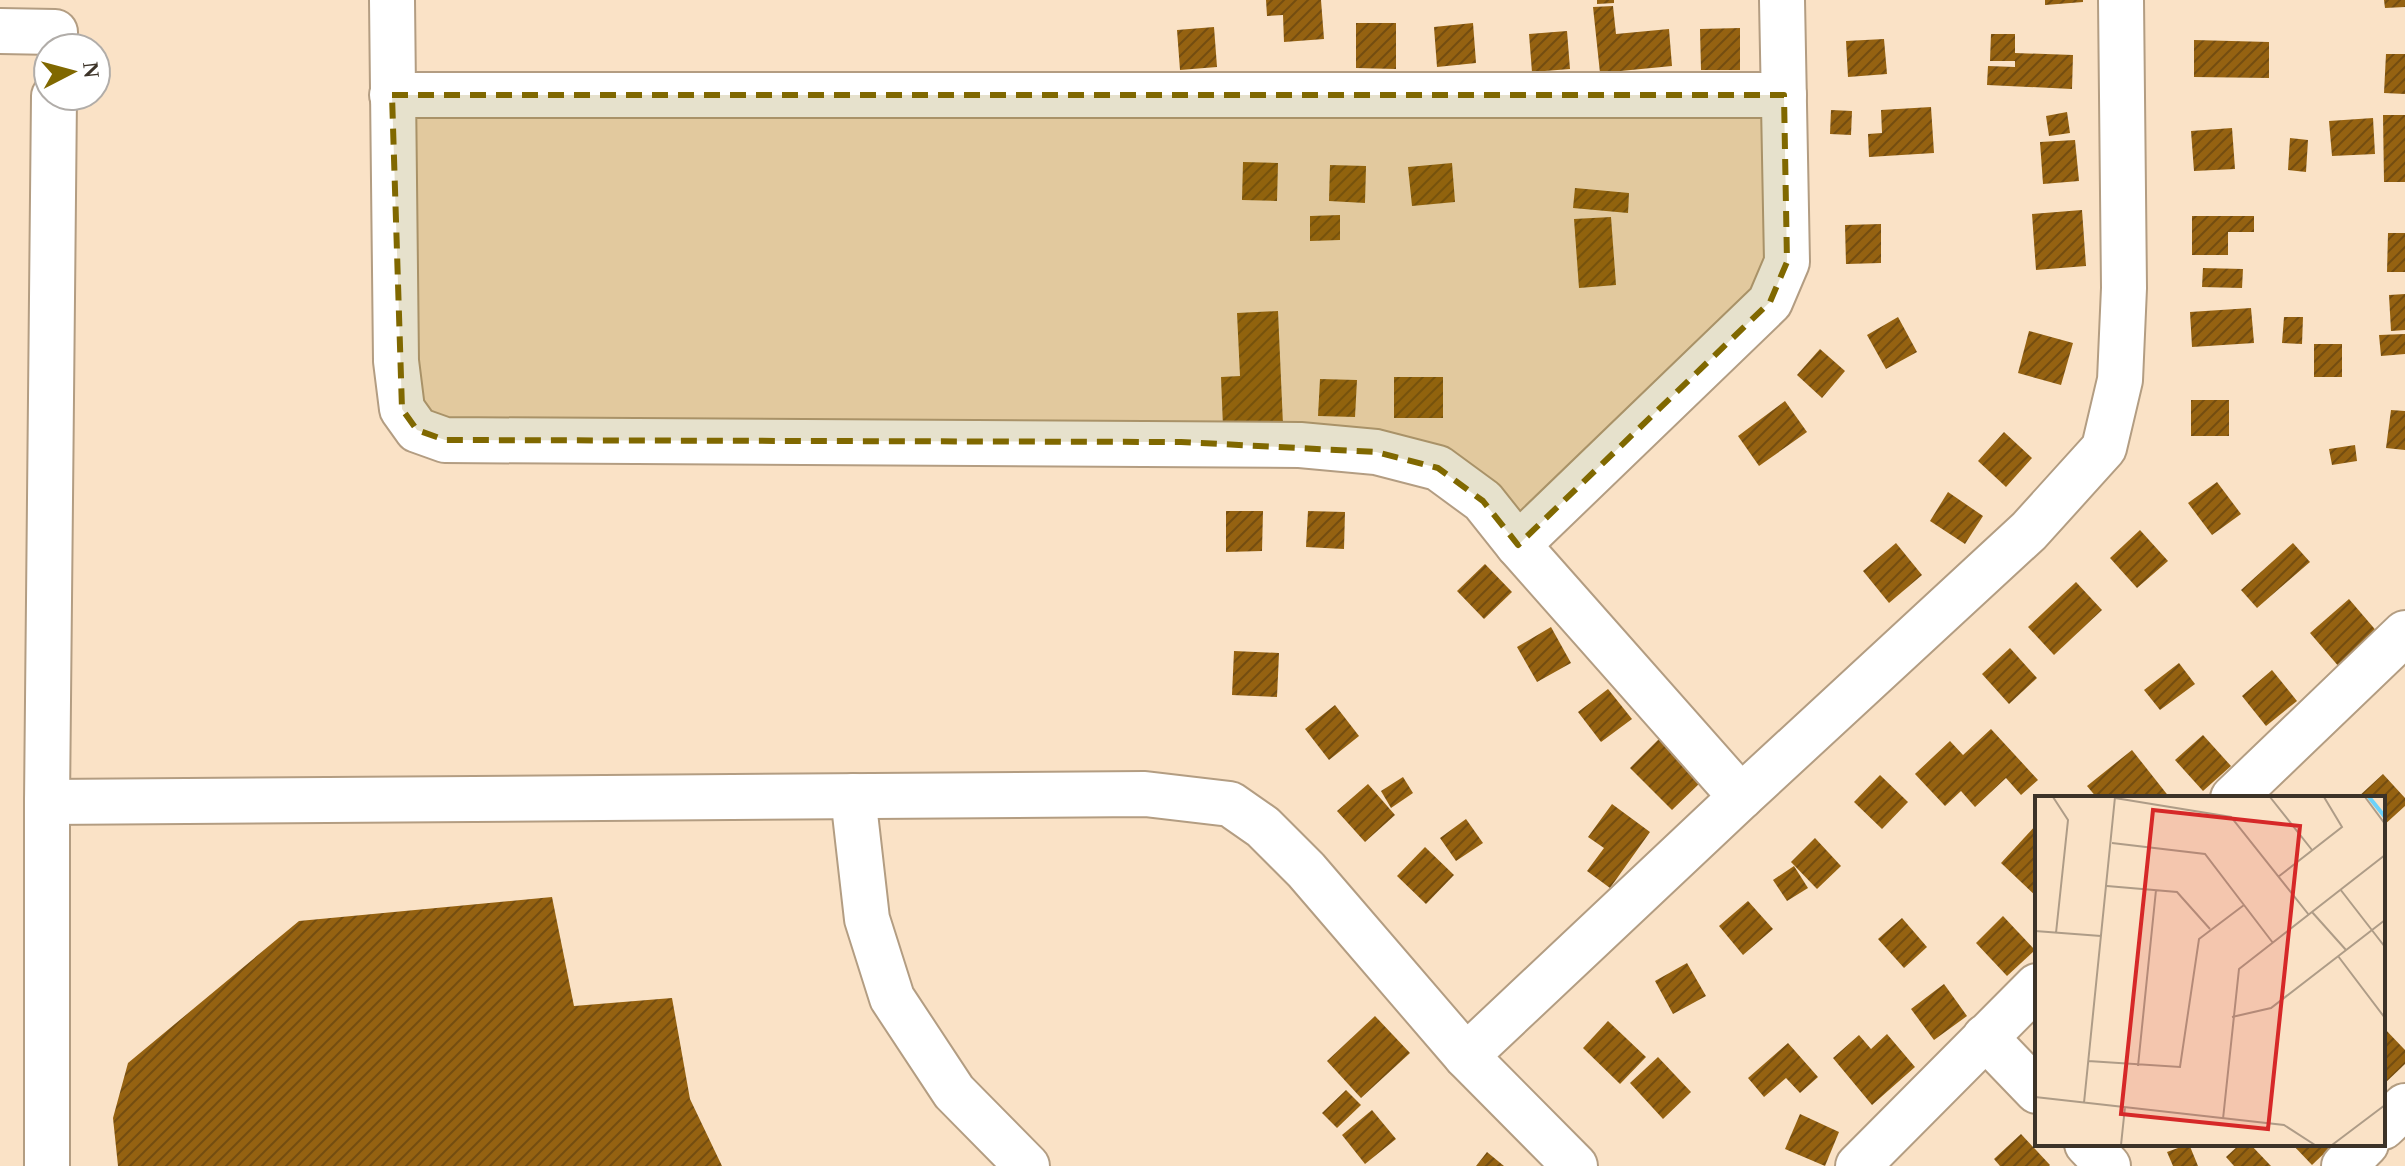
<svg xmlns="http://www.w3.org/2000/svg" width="2405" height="1166" font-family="Georgia,serif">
<defs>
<pattern id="building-hatch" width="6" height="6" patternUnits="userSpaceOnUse" patternTransform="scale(2)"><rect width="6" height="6" fill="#956211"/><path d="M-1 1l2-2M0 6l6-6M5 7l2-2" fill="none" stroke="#744d10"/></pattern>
</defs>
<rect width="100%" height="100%" fill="#fae2c6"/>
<g fill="url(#building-hatch)">
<polygon points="1266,0 1321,0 1324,39 1284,42 1283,15 1267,16"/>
<polygon points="1597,0 1614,0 1614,3 1597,4"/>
<polygon points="2045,0 2083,0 2083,2 2045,5"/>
<polygon points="2384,0 2405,0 2405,7 2385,8"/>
<polygon points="1613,6 1616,34 1669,29 1672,66 1600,73 1593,7"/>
<polygon points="1356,23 1396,23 1396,69 1356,68"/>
<polygon points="1473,23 1476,63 1437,67 1434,27"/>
<polygon points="1214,27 1217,67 1180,70 1177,30"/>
<polygon points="1740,28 1740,70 1701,70 1700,29"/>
<polygon points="1567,31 1570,69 1532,72 1529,34"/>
<polygon points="1991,34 2015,34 2015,53 2073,55 2072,89 1987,85 1988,66 2015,67 2015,61 1990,61"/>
<polygon points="1884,39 1887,74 1848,77 1846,41"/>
<polygon points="2194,40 2269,42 2269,78 2194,77"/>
<polygon points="2386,54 2405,54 2405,94 2384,93"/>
<polygon points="1931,107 1934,153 1869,157 1868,134 1882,133 1881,110"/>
<polygon points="1831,110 1852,111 1851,135 1830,134"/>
<polygon points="2067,112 2070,133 2049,136 2046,116"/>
<polygon points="2383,115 2405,115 2405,182 2384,182"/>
<polygon points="2373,118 2375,154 2332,156 2329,121"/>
<polygon points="2232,128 2235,169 2194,171 2191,131"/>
<polygon points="2290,138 2308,140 2306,172 2288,170"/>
<polygon points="2075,140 2079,181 2043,184 2040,142"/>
<polygon points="1243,162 1278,163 1277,201 1242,200"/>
<polygon points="1452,163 1455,202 1412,206 1408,167"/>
<polygon points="1330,165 1366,166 1365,203 1329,201"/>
<polygon points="1575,188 1629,193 1628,213 1573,208"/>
<polygon points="2082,210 2086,266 2036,270 2032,214"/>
<polygon points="1340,215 1340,240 1310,241 1310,216"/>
<polygon points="2192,216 2254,216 2254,232 2228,232 2228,255 2192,255"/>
<polygon points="1611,217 1616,285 1579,288 1574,219"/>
<polygon points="1881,224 1881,263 1846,264 1845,225"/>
<polygon points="2388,233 2405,233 2405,272 2387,272"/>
<polygon points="2203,268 2243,269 2242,288 2202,287"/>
<polygon points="2405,294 2405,330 2391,331 2389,295"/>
<polygon points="2251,308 2254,343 2192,347 2190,312"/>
<polygon points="1278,311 1283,425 1223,427 1221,377 1240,376 1237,313"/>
<polygon points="1898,317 1917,352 1886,369 1867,335"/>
<polygon points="2284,317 2303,317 2302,344 2282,343"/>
<polygon points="2029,331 2073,343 2061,385 2018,373"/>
<polygon points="2405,334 2405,354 2381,356 2379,335"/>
<rect x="2314" y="344" width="28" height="33"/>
<polygon points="1820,349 1845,371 1822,398 1797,375"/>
<rect x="1394" y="377" width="49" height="41"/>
<polygon points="1320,379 1357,380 1355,417 1318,416"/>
<rect x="2191" y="400" width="38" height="36"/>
<polygon points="1785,401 1807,432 1759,466 1738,436"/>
<polygon points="2391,410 2405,411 2405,450 2386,448"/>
<polygon points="2004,432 2032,458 2006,487 1978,461"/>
<polygon points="2355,445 2357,461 2332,465 2329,449"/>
<polygon points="2217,482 2241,514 2212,535 2188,503"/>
<polygon points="1948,492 1983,516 1965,544 1930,521"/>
<polygon points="1226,511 1263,511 1262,551 1226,552"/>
<polygon points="1308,511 1345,512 1344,549 1306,547"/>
<polygon points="2140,530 2168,561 2137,588 2110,558"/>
<polygon points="1896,543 1922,575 1889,603 1863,571"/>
<polygon points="2293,543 2310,562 2257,608 2241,590"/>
<polygon points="1485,564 1512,592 1484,619 1457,591"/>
<polygon points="2076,582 2102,610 2054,655 2028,627"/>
<polygon points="2349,599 2379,634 2340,668 2310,633"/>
<polygon points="1551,627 1571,663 1537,682 1517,647"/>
<polygon points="2010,648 2037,678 2009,704 1982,674"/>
<polygon points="1234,651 1279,653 1277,697 1232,695"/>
<polygon points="2179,663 2195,684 2160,710 2144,690"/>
<polygon points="2272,670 2297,701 2266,726 2242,696"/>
<polygon points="1608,689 1632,719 1601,742 1578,712"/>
<polygon points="1335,705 1359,736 1329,760 1305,729"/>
<polygon points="1991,729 2038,780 2021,795 2006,778 1975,807 1961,791 1945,806 1915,774 1950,741 1963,755"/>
<polygon points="2203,735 2231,766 2203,791 2175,760"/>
<polygon points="1661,737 1703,780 1672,810 1630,768"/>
<polygon points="2132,750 2170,798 2097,798 2087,786"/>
<polygon points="2383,774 2405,798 2405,806 2383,826 2383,798 2357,798"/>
<polygon points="1880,775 1908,802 1882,829 1854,802"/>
<polygon points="1403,777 1413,793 1391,808 1381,791"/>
<polygon points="1368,784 1395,815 1365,842 1337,811"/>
<polygon points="1612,804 1650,832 1610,888 1587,871 1604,848 1588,837"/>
<polygon points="1466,819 1483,843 1456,861 1440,838"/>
<polygon points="2037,824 2037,897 2001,863"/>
<polygon points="1815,838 1841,866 1817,889 1791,862"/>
<polygon points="1425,847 1454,875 1426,904 1397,876"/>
<polygon points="1794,866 1808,888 1787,901 1773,880"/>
<polygon points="552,897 574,1006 672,998 690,1099 722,1166 118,1166 113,1118 128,1063 299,921"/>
<polygon points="1748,901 1773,929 1743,955 1719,926"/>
<polygon points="2003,916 2035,950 2007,976 1976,943"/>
<polygon points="1902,918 1927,947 1904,968 1878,939"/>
<polygon points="1687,963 1706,996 1673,1014 1655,981"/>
<polygon points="1944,984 1967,1016 1934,1040 1911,1009"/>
<polygon points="1375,1016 1410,1053 1361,1098 1327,1061"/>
<polygon points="1608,1021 1646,1057 1620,1084 1583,1048"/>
<polygon points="2383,1027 2405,1050 2405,1064 2383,1085"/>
<polygon points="1887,1034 1915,1067 1872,1105 1833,1058 1859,1035 1871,1049"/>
<polygon points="1788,1043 1818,1077 1800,1093 1786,1078 1764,1097 1748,1078"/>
<polygon points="1658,1057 1691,1092 1663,1119 1630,1083"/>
<polygon points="1346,1090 1361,1105 1337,1128 1322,1113"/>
<polygon points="1372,1110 1396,1139 1365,1164 1342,1135"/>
<polygon points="1800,1114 1839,1132 1825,1166 1785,1149"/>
<polygon points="2021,1134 2050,1165 2049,1166 2000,1166 1994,1159"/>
<polygon points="2189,1144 2198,1166 2173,1166 2167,1152"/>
<polygon points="2240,1144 2250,1144 2271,1166 2234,1166 2226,1157"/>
<polygon points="2292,1144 2334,1144 2312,1165"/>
<polygon points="1487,1152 1504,1166 1476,1166"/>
</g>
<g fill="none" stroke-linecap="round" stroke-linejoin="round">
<defs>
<g id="minor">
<polyline points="392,0 396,361 402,409 417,430 445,440 1300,445 1376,452 1438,468 1483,501 1518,545 1741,797"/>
<polyline points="0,31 55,32"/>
<polyline points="392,95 1784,95"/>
<polyline points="1518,545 1770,302 1787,262 1782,0"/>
<polyline points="853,796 867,919 892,998 954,1092 1027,1166"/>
<polyline points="2233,798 2405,633"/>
<polyline points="47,802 1145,794 1230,804 1263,827 1306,870 1466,1056 1575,1166"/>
<polyline points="1985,1037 2037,1091"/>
<polyline points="1466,1056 1741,797 2029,531 2104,448 2120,380 2124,288 2121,0"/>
<polyline points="2383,1127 2405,1106"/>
<polyline points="2087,1144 2108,1166"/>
<polyline points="47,1166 47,802 54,96"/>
<polyline points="1858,1166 2037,986"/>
<polyline points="2344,1166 2366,1144"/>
</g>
</defs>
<use href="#minor" stroke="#b39d82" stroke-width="48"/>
<use href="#minor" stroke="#fff" stroke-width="44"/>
</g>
<path fill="#806800" fill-opacity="0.2" stroke="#806800" stroke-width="6" stroke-dasharray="16 10" stroke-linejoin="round" d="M392,95H1784L1787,262L1770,302L1518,545L1483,501L1438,468L1376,452L1181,442L445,440L417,430L402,409Z"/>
<g transform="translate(2035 796)">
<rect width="350" height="350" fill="#fae2c6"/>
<path fill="none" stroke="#6cd1f9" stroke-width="4" d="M334,1L350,21"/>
<path fill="none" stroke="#ae9c87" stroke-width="2" d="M18,1L33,24L21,137M235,1L277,54M330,1L350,28M80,2L196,21L274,119M77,47L170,58L238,147M243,81L307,31L289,1M72,90L142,96L175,133M305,93L350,151M277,116L311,154M0,135L66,140M303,160L350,222M197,221L236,212L350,124M53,265L145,271L164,143L209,109M103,270L121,94M0,301L249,329L280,349M49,307L80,1M188,323L204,173L350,59M86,349L90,311M297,349L350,309"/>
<path fill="#d62828" fill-opacity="0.15" stroke="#d62828" stroke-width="4" d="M118,14L265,30L233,333L86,318Z"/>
<rect width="350" height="350" fill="none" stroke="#3c3328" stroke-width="4"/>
</g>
<g transform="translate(72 72) rotate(84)"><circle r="38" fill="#ffffff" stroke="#b1ada9" stroke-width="2"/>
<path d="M0-6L14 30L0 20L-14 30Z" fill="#806800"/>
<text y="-12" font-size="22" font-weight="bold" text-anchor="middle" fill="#3c3328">N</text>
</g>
</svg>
